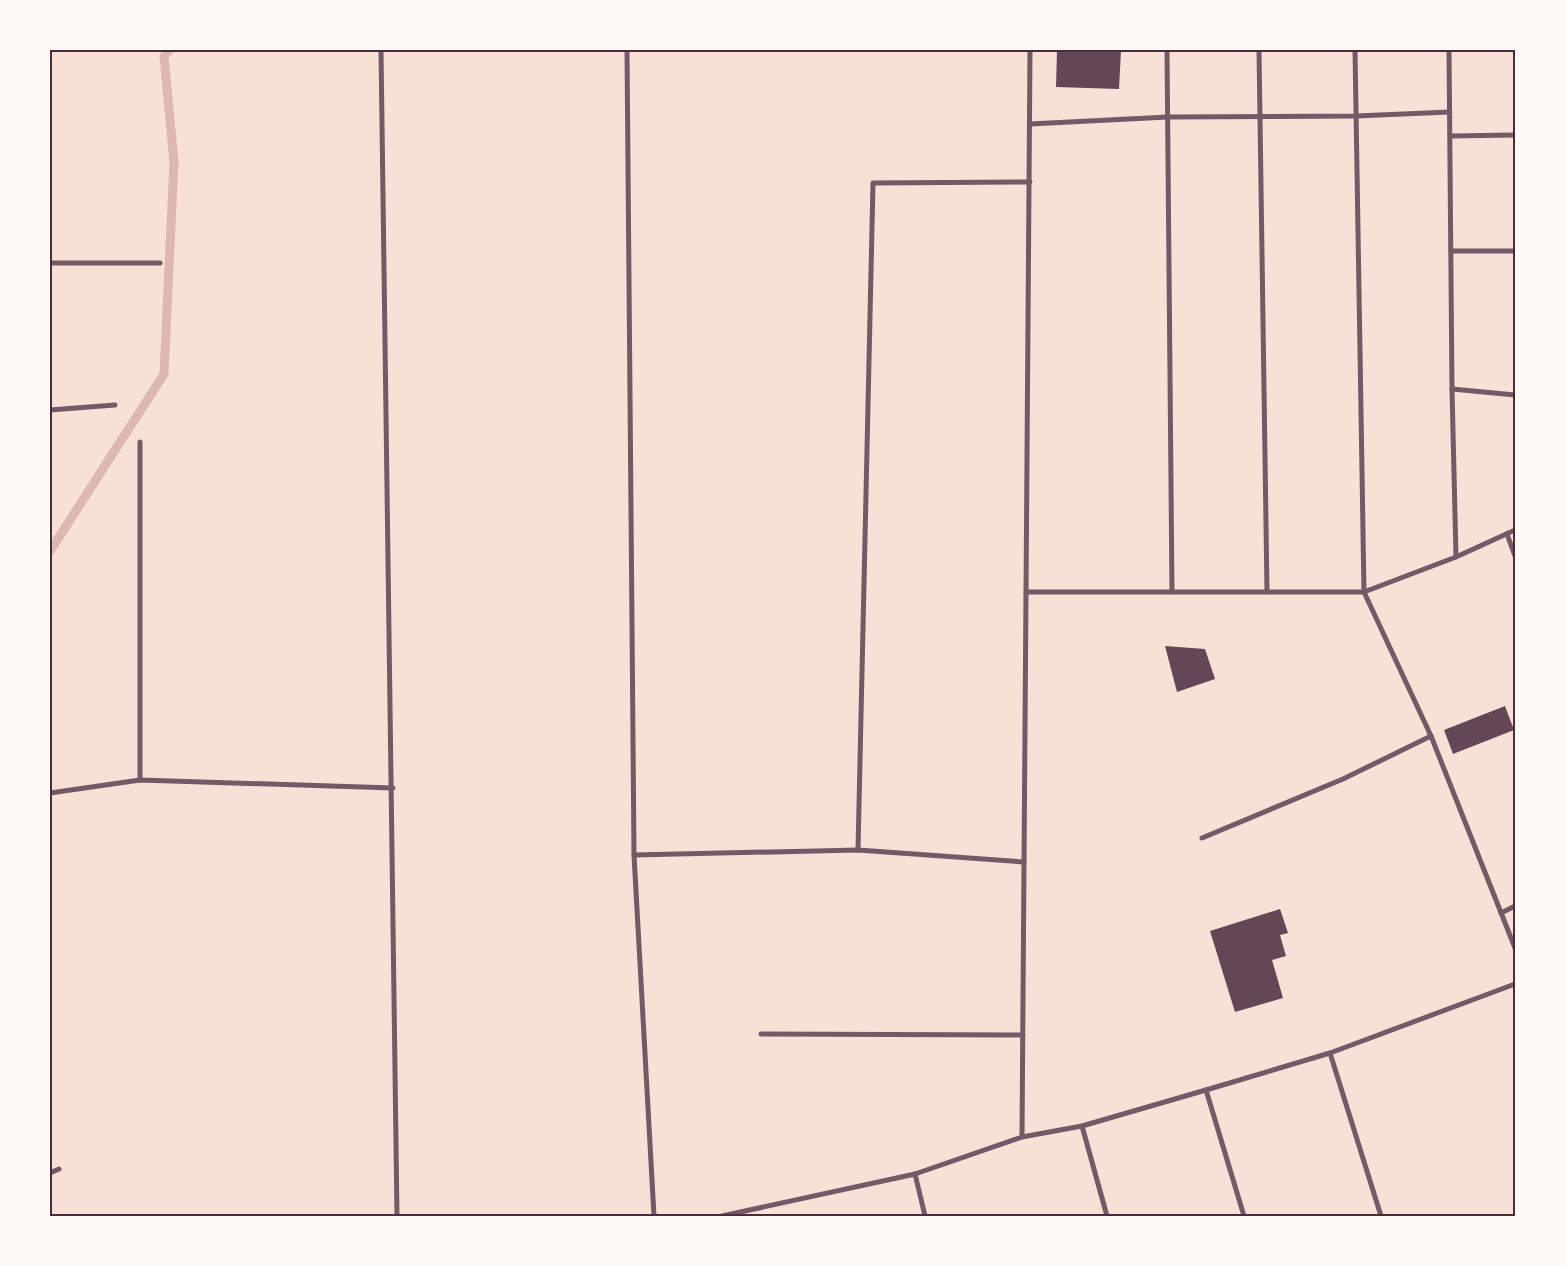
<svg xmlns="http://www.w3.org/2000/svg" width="1565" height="1266" font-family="Mulish,sans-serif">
<rect width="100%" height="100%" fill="#f7e1d7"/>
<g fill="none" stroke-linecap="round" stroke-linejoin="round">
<polyline stroke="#dcb8b0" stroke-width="9" points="50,551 164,374 174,162 164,57 169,50"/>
</g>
<g fill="#644757">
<polygon points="1057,50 1121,50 1119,89 1056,87"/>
<polygon points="1165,646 1205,649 1215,679 1177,692"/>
<polygon points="1505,706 1514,730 1453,754 1444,730"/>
<polygon points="1280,909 1288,933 1280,935 1286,956 1272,960 1283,998 1235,1012 1210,931"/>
</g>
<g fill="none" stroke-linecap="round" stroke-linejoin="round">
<g stroke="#755966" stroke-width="5">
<polyline points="381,50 397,1216"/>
<polyline points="627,50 634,855 654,1216"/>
<polyline points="1167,50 1172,592"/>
<polyline points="1259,50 1267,592"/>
<polyline points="1449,50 1452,389 1456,557"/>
<polyline points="1030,124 1168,117 1356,116 1450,112"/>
<polyline points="1450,136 1515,135"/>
<polyline points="1451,251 1515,251"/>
<polyline points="50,263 160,263"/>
<polyline points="1452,389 1515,395"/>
<polyline points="50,410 115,405"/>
<polyline points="1515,530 1456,557 1364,592 1431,736 1515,948"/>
<polyline points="1507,534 1515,556"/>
<polyline points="1026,592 1364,592 1355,50"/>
<polyline points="140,780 140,442"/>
<polyline points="50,793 140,780 393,788"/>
<polyline points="1202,838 1343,779 1431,736"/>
<polyline points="858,850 873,183 1030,182"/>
<polyline points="634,855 858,850 1024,862"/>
<polyline points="1501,913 1515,906"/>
<polyline points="761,1034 1023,1035"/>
<polyline points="1330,1053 1381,1216"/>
<polyline points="1206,1090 1244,1216"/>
<polyline points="1082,1126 1107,1216"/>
<polyline points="1022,1137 1030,50"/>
<polyline points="50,1173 59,1169"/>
<polyline points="915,1174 925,1216"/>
<polyline points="722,1216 915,1174 1022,1137 1082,1126 1206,1090 1330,1053 1515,984"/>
</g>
</g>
<rect width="1565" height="1266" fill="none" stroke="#fffaf5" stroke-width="102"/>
<rect x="51" y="51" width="1463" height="1164" fill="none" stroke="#4a2c40" stroke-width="2"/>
</svg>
